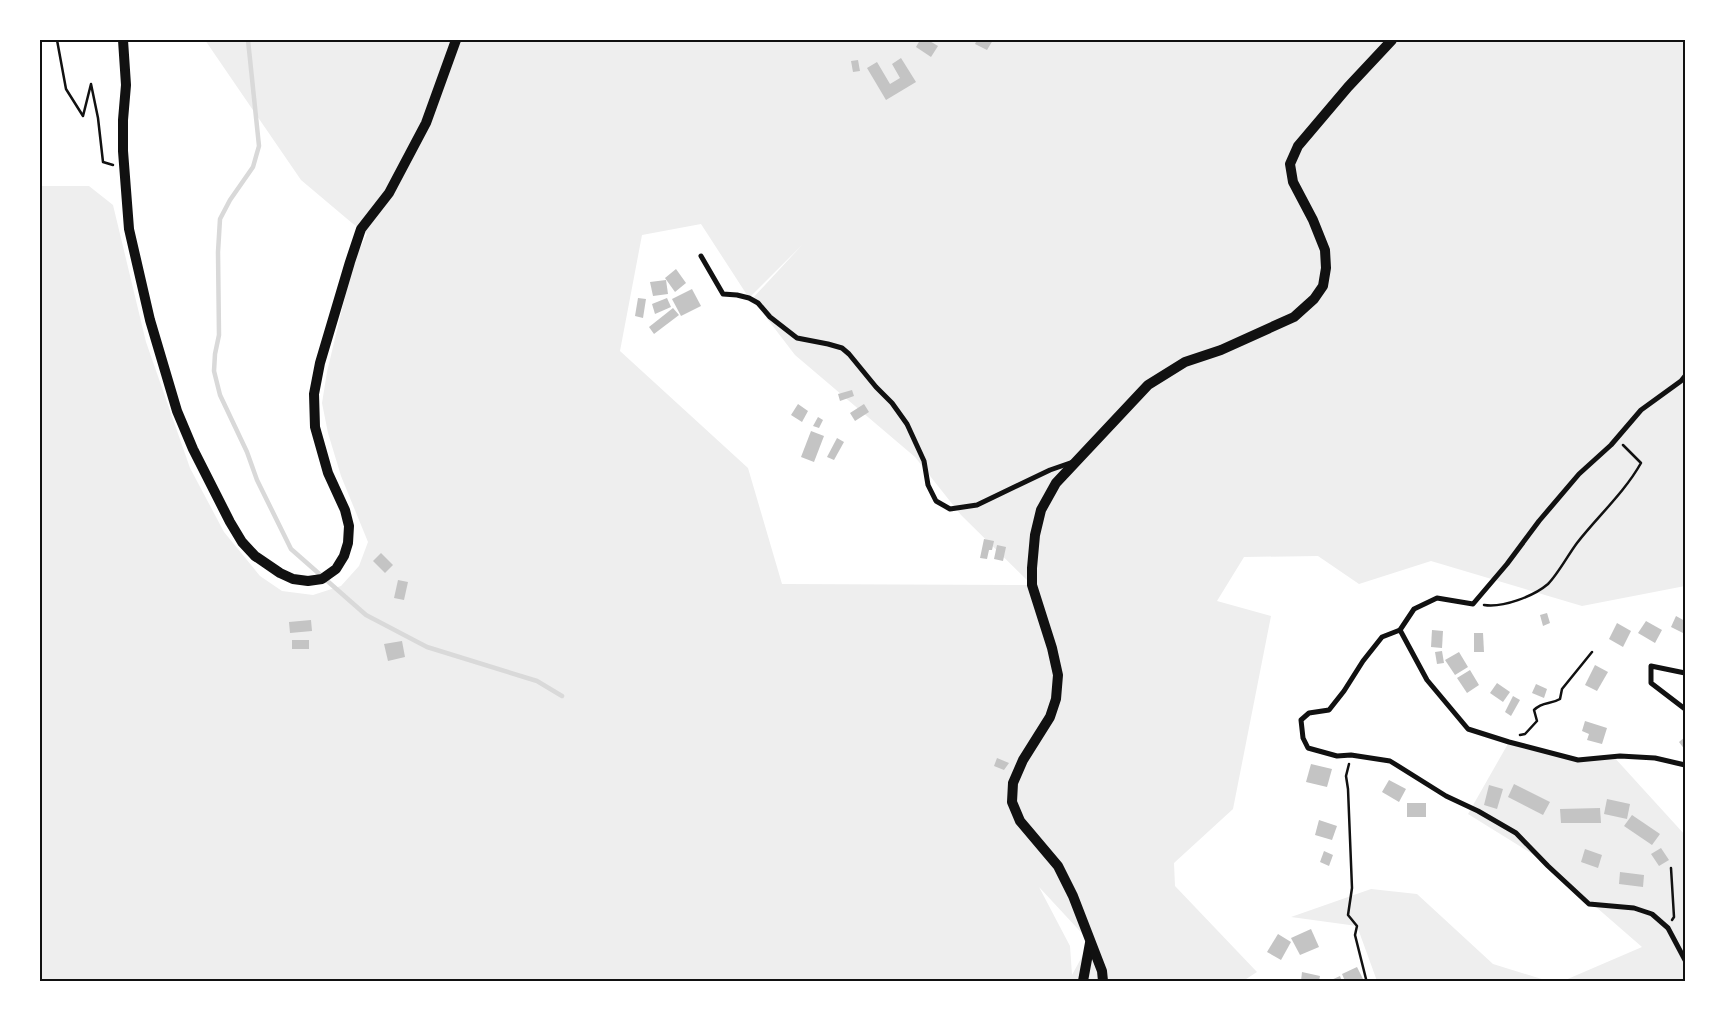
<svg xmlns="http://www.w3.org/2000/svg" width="1725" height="1021" font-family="'Public Sans',sans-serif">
<rect width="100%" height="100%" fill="#fff"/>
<g fill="#eee" fill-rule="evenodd">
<path d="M205,40H1685V586L1582,606L1431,561L1359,584L1318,556L1244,557L1217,601L1271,616L1233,809L1174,863L1175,886L1257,972L1243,981H40V491L42,489L40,483V186H89L113,205L146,342L190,468L224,532L260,576L282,591L313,595L341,586L359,566L368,542L341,476L328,433L322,403L327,372L353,263L367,234L352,223L301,180ZM701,224L749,298L803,244L752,299L795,355L915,457L961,515L1032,585L782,584L748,468L620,351L642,235ZM1039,887L1090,942L1072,975L1070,946Z"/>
<polygon points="1509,742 1578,760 1613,756 1685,835 1685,981 1563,981 1642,947 1542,860 1468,814"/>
<polygon points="1371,889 1417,894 1493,964 1548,981 1377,981 1357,926 1291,917"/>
</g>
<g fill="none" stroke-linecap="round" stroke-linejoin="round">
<polyline stroke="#d9d9d9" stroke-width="4.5" points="248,40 259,146 253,167 230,200 220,219 218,252 219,335 215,354 214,371 220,395 247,452 257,480 291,549 366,615 427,647 537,681 562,696"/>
</g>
<g fill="#c4c4c4">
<polygon points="920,40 928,40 938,46 931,57 916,47"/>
<polygon points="977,40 993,40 987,50 975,44"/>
<polygon points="901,58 916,82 886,100 867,68 877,62 890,84 900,78 892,64"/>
<polygon points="858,60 860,71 853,72 851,61"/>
<polygon points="676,269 686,283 675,292 665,278"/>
<polygon points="666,280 668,294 653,296 650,282"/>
<polygon points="692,289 701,306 681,316 672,299"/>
<polygon points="638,298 646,299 643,318 635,316"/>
<polygon points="667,298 671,307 655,314 652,304"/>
<polygon points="673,308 679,315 654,334 649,327"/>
<polygon points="852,390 854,396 840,401 838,394"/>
<polygon points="798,404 808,411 802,422 791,415"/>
<polygon points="864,404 869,412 855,421 850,413"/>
<polygon points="818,417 823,420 819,428 813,426"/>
<polygon points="811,431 824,436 814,462 801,457"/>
<polygon points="837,438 844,442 834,460 827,457"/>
<polygon points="984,539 994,541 992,550 989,550 987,559 980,558"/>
<polygon points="997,545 1006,547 1003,561 994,559"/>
<polygon points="381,553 393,565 385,573 373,561"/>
<polygon points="398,580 408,582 404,600 394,598"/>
<polygon points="1547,613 1550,623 1543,626 1540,615"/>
<polygon points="1676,616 1685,621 1685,628 1683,633 1671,627"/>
<polygon points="311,620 312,631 290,633 289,622"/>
<polygon points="1646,621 1662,630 1655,643 1638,633"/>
<polygon points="1617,623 1631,631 1623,647 1609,639"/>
<polygon points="1432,630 1443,631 1442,648 1431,647"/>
<polygon points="1474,633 1483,633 1484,652 1474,652"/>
<rect x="292" y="640" width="17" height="9"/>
<polygon points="402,641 405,657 388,661 384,644"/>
<polygon points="1442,651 1444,663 1437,664 1435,652"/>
<polygon points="1459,652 1468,667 1455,675 1445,660"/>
<polygon points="1595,665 1608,672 1597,691 1585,685"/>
<polygon points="1470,670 1479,685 1467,693 1457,678"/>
<polygon points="1497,683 1510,692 1503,702 1490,693"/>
<polygon points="1536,684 1547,689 1544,698 1532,693"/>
<polygon points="1513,696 1520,700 1511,716 1505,712"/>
<polygon points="1585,721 1607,728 1602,744 1587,740 1589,734 1582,731"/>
<polygon points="1685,737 1685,750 1679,742"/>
<polygon points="997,758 1009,763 1004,770 994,766"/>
<polygon points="1311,764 1332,769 1327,787 1306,782"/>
<polygon points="1389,780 1406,789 1399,802 1382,792"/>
<polygon points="1514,784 1550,802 1543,815 1508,797"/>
<polygon points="1489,785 1503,789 1497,809 1484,805"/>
<polygon points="1607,799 1630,804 1627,819 1604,814"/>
<rect x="1407" y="803" width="19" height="14"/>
<polygon points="1600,808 1601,823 1561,823 1560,809"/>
<polygon points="1632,815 1660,834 1652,845 1624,826"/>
<polygon points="1319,820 1337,826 1332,840 1315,835"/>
<polygon points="1661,848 1669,860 1659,866 1651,854"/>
<polygon points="1585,849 1602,855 1598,868 1581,862"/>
<polygon points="1324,851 1333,855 1329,866 1320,862"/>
<polygon points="1620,872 1644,875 1643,887 1619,884"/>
<polygon points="1311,929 1319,947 1300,955 1291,938"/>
<polygon points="1278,934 1291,942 1281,960 1267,952"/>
<polygon points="1357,967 1363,979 1359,981 1345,981 1342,974"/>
<polygon points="1302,972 1320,976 1319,981 1301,981"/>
<polygon points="1340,976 1342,981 1329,981"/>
</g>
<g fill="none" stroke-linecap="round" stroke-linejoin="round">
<g stroke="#111" stroke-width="2.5">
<polyline points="57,40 66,89 83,116 91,84 98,118 103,162 113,165"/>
<path d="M1484,605C1503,608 1534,596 1548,584C1558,574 1568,555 1577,543C1598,516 1624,493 1641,463L1623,445"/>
<path d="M1520,735L1525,734L1537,721L1534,710C1543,701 1550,705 1560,699L1562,689L1592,652"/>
<polyline points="1349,764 1346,776 1348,789 1352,888 1348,915 1357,926 1355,935 1366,979 1365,981"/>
<polyline points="1671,868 1674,917 1672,920"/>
</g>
<g stroke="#111" stroke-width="5">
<polyline points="701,256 723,294 737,295 749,298 758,303 770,317 797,338 828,344 842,348 849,354 876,387 892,403 907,424 924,461 928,485 936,501 950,509 977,505 1050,470 1073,462"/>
<polyline points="1400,630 1414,609 1437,598 1473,604 1507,564 1539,521 1579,474 1611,445 1641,410 1681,381 1685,376"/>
<polyline points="1685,673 1651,666 1651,683 1685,709"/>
<polyline points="1685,765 1655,758 1620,756 1578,760 1509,742 1468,729 1427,680 1400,630 1382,637 1363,661 1344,691 1329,710 1309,713 1301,720 1303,738 1308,748 1337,756 1351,755 1390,761 1446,796 1478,811 1516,833 1548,866 1589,904 1634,908 1652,914 1668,928 1685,960"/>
</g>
<g stroke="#111" stroke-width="10">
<polyline points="123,40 126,85 123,120 123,151 129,229 150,320 177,411 193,449 230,522 242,542 255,556 280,573 293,579 308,581 322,579 336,569 344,556 348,543 349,526 345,510 328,473 315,427 314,394 320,363 350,262 361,229 389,193 426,123 456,40"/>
<polyline points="1083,981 1090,943"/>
<polyline points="1103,981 1102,971 1073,896 1058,866 1020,821 1012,802 1013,783 1023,760 1050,717 1056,699 1058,675 1052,648 1032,585 1032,568 1035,535 1041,510 1056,483 1148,385 1185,362 1221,350 1294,317 1314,299 1323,286 1326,268 1325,250 1313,220 1293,182 1290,164 1298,146 1348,87 1392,40"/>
</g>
</g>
<rect width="1725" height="1021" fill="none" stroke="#ffffff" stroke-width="82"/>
<rect x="41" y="41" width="1643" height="939" fill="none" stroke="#111" stroke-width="2"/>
</svg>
